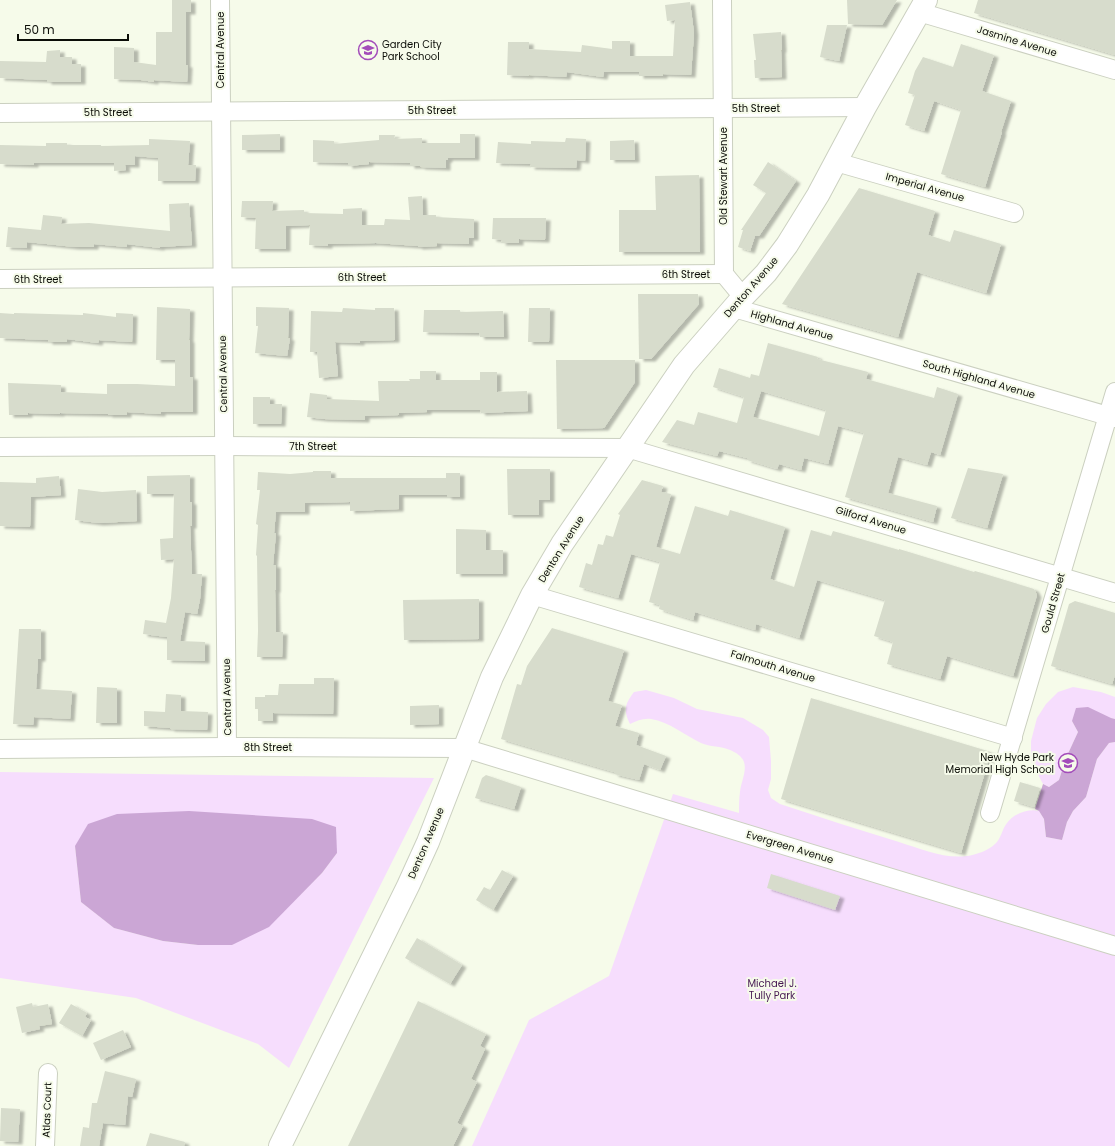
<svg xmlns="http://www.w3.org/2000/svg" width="1115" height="1146" font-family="Poppins,sans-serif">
<defs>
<filter id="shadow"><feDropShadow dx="4.5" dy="2.5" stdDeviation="1" flood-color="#0004"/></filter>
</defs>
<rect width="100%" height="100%" fill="#f6fbea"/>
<g fill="#f6ddfd" fill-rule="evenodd">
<polygon points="1073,687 1101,692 1115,697 1115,719 1111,718 1072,721 1078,732 1066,758 1059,780 1049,787 1043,784 1031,761 1031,741 1037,718 1046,704 1058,692"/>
<path d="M646,690L674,698L697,709L743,718L763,730L769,737L771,761V779L768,790L771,798L780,804C820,817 859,830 899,842C921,849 944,859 967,856C976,855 989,850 995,844C1001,839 1002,829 1007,823C1013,814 1029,808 1039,811L1044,819L1046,837L1062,840L1067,822L1073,811L1086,797L1097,759L1109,743L1115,742V1146H472L529,1020L609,976L673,794L739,813C739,806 739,799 740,792C741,782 747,771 744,762C742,756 735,752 730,750C721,746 710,747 701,743C684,735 670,722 651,719C643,718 637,721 630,724C623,710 625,704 634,692Z"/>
<path d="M0,772L434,778L289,1068L258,1044L136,998L0,978ZM75,846L337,853L322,873L297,898L232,945H198L163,941L114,928L81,902Z"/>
</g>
<g fill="#cba6d5">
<polygon points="1088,707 1111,718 1115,719 1115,742 1109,743 1097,759 1086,797 1073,811 1067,822 1062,840 1046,837 1044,819 1039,811 1035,809 1043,784 1049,787 1059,780 1066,758 1078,732 1072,721 1076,708"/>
<polygon points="189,811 312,819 336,827 337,853 322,873 269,927 232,945 198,945 163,941 114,928 81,902 75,846 88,824 117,814"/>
</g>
<g fill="#d7dccc" fill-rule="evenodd" filter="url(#shadow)">
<polygon points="172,0 191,0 191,12 186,12 186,65 188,65 187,82 154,80 154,82 141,80 114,79 114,47 134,48 134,62 156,65 156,32 172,32"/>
<polygon points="847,0 897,0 882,25 848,24"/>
<polygon points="978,0 1115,0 1115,55 974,13"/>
<polygon points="690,2 694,33 691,75 663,74 663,76 639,76 639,72 604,72 603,77 567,72 566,77 529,75 529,76 507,75 508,42 529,42 529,49 581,52 582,45 612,49 612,41 630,41 630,56 673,56 675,20 667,21 665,5"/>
<polygon points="827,25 847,25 839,61 820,57"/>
<polygon points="781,32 782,50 781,50 782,77 755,78 754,60 756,60 753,34"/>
<polygon points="961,44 994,55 982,91 1011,101 1001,132 1002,132 985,187 941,174 961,110 934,101 924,131 905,125 915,95 908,93 915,71 923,57 953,67"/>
<polygon points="60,50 60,57 72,57 72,64 81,64 81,82 47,82 47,80 0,78 0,61 46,62 47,51"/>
<polygon points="280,134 280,150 242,150 242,135"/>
<polygon points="460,134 475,134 475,158 448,158 448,160 446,160 446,168 421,167 420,166 410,166 410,163 369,162 369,164 348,166 348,163 313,162 313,140 334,141 334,144 379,140 379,135 395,135 394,139 422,138 422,143 460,143"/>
<polygon points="566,138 586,139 585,161 577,160 576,168 530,167 531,164 496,163 498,142 531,144 531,141 565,142"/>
<polygon points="149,139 190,141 188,165 196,165 195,181 158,181 158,158 135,156 135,165 125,165 126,170 114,171 114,163 34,163 34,165 0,164 0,145 46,146 46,143 67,143 67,145 101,145 101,146 149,145"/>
<polygon points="634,140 635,160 610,160 610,141"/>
<polygon points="768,162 796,181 759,236 755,236 750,251 738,247 743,230 741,230 766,193 753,185"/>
<polygon points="699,175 700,252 619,252 619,210 656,210 655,176"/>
<polygon points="859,188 935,211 928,235 950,242 954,230 1001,244 986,293 917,272 898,337 782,304"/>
<polygon points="422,196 423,215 436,215 436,217 474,219 474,238 469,238 469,244 437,243 437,246 418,247 418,246 376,243 328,244 328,246 309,245 310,225 286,226 286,249 255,249 256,218 241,217 242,201 273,201 272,211 304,210 304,213 343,214 343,209 362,208 362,225 384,225 385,219 410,220 408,197"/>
<polygon points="189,203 192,245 160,247 160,248 127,244 127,247 94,244 94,247 75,247 27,242 27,248 6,247 8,227 41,230 43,215 62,217 61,224 89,223 170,231 169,204"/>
<polygon points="493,218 546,218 545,240 519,239 519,243 501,243 502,240 492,239"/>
<polygon points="638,294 698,294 699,304 651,359 639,359"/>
<polygon points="157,307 190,309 189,340 190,340 190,377 193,377 193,412 161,412 161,414 127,412 127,415 108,415 108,414 60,413 60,414 28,413 28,415 9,415 8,383 61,385 61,392 107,394 107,384 137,384 175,386 175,360 156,360"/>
<polygon points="256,307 289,308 288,338 290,338 287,356 255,353 258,326 256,326"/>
<polygon points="343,308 375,310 375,308 394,308 395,340 360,341 360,343 335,342 338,376 319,378 317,352 310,352 311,311 342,312"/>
<polygon points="529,308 550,308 549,342 528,342"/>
<polygon points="424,310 460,310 460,312 503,311 504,337 480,337 479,333 423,332"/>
<polygon points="0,313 14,314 14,313 83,315 83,313 116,317 116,313 133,314 132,342 99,340 98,343 67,339 67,342 48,342 48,340 0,338"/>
<path d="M768,343L818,357L817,359L868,372L866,379L934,398L937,387L958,394L940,455L931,452L927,465L898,457L888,493L937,506L933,522L845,497L864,433L838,426L828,464L804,458L801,470L779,464L777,469L747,460V458L719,451L717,456L662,442L677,420L694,425L698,412L737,423L744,397L713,387L719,368L750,378L751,374L759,376ZM761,391L826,410L819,436L753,417Z"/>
<polygon points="556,360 635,360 635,382 604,428 557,429"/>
<polygon points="420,371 436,371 436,380 480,380 480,372 497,372 497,392 527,391 528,411 481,413 480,410 427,410 427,412 399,413 399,415 365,416 365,420 324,419 307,417 310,393 327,395 327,399 379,401 378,381 410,381 409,379 420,379"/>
<polygon points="253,397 270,397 270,404 282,404 281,424 253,424"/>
<polygon points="968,468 1003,474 987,528 951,518"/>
<polygon points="507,469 550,469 550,500 539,500 539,515 508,515"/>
<polygon points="313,471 331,471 331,478 446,478 446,473 460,473 460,497 447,497 447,495 399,495 399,509 350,511 350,502 305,503 305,512 276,512 274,533 276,533 273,565 276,565 276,590 275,590 276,632 283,632 282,657 257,657 258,631 257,556 256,555 258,525 256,524 260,490 257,490 258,472 290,474 313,472"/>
<polygon points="190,475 190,502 192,502 192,526 190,526 192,574 202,574 200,599 197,614 185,612 180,641 205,642 205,661 167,660 167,637 143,634 145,620 166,623 171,598 174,559 161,560 160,539 173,538 174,494 147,494 147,476"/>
<polygon points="59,476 61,495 31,497 30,527 0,526 0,482 36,483 36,478"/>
<polygon points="642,480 663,486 661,492 671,494 656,547 680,554 695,506 728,516 730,510 785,527 770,579 794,587 811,530 831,536 833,531 899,550 899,549 974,572 975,571 1034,589 1037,595 1013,676 947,656 940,679 887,664 893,642 874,636 885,600 817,580 799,638 756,624 755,630 695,612 693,620 659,609 660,605 649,602 660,562 631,554 618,598 579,587 586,563 592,565 598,544 603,545 606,535 613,537 620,515 618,514"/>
<polygon points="78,489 102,492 136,490 137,521 99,523 75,520"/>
<polygon points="456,529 486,530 486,550 503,550 503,574 456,574"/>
<polygon points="479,599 479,639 404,640 403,600"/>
<polygon points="1075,601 1115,613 1115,675 1112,684 1051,666 1069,604"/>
<polygon points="552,628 624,650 608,701 622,705 615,726 639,733 636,745 666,756 660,770 644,764 639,780 614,774 614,772 501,739 517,684 521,685 527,666"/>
<polygon points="19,629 41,629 41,659 38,659 36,689 72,691 70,719 34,717 33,725 13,724"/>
<polygon points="314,678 334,678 333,714 273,713 273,721 258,721 258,709 255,709 255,697 265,697 265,695 278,695 279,684 314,684"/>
<polygon points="97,687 117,688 117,723 96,723"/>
<polygon points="166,694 181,695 181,711 208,712 207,730 170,729 170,728 144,726 144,711 165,712"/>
<polygon points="811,698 991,752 961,853 781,799"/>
<polygon points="439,705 439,724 410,725 410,706"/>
<polygon points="486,775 521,787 514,809 475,798 482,778"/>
<polygon points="1020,782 1040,788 1034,807 1014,801"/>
<polygon points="502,870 513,876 493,910 476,900 484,887 490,890"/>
<polygon points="771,874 840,896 835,910 767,888"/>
<polygon points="417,938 462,965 450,984 405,958"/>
<polygon points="418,1001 486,1034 480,1046 485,1049 471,1079 477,1082 457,1123 463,1126 453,1146 348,1146"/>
<polygon points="32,1003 33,1007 48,1004 52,1024 39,1026 40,1029 22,1033 16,1007"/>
<polygon points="71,1004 87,1013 85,1017 91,1020 82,1036 59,1023"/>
<polygon points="123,1030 131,1047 101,1060 93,1043"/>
<polygon points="105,1071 136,1079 132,1097 128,1096 125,1125 103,1123 99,1146 80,1146 83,1127 89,1128 92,1103 97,1103"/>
<polygon points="1,1108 20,1109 18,1142 0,1141"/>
<polygon points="150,1133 185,1142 184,1146 146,1146"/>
</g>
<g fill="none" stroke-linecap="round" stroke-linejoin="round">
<defs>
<g id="minor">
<polyline points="220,0 227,747"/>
<polyline points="722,0 724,274 743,297"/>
<polyline points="919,12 1115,70"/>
<polyline points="0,113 865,107"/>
<polyline points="836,162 1014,213"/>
<polyline points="0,279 724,274"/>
<polyline points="734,308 1115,418"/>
<polyline points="0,447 224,446 627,448 1115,593"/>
<polyline points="532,595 1013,738"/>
<polyline points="0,749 227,747 464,748 1115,946"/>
<polyline points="990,813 1115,392"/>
<polyline points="45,1146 48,1073"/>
</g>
<polyline id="major" points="280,1146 408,886 428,842 492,677 532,595 562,544 684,365 743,297 766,273 787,245 818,195 865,107 926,0"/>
</defs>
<use href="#minor" stroke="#cbd0c0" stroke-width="20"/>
<use href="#major" stroke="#cbd0c0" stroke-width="24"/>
<use href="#minor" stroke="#fff" stroke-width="18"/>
<use href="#major" stroke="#fff" stroke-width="22"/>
</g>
<defs>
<symbol id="school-ring" viewBox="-11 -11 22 22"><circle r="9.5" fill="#f6fbea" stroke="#a34cba" stroke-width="1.5"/><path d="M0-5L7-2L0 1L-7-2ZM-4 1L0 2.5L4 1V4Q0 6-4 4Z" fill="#a34cba"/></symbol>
</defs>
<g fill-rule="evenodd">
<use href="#school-ring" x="357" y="39" width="22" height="22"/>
<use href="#school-ring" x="1057" y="752" width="22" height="22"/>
</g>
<g text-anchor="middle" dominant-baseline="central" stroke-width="4" stroke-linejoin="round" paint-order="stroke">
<g font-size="10" fill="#0b0d07" stroke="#f6fbea">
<text transform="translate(1017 41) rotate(17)">Jasmine Avenue</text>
<text transform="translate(220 50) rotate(-90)">Central Avenue</text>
<text x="756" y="108">5th Street</text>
<text x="432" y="110">5th Street</text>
<text x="108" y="112">5th Street</text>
<text transform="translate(723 176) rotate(-90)">Old Stewart Avenue</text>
<text transform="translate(925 187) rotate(16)">Imperial Avenue</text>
<text x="686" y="274">6th Street</text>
<text x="362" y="277">6th Street</text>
<text x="38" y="279">6th Street</text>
<text transform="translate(751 287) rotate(-49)">Denton Avenue</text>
<text transform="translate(792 325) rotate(16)">Highland Avenue</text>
<text transform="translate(223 374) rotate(-91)">Central Avenue</text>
<text transform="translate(979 379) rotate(16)">South Highland Avenue</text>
<text x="313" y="446">7th Street</text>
<text transform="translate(871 520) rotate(17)">Gilford Avenue</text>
<text transform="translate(561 549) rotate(-58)">Denton Avenue</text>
<text transform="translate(1053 603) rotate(-74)">Gould Street</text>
<text transform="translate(773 666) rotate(17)">Falmouth Avenue</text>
<text transform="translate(227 697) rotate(-91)">Central Avenue</text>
<text x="268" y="747">8th Street</text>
<text transform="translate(426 843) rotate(-67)">Denton Avenue</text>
<text transform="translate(790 847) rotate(17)">Evergreen Avenue</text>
<text transform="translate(47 1110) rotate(-88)">Atlas Court</text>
</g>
<g font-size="10" fill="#0b0d07" stroke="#f6fbea" text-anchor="start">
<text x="382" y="44">Garden City<tspan x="382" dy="12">Park School</tspan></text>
<text x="1054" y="757" text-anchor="end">New Hyde Park<tspan x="1054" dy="12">Memorial High School</tspan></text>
</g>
<g font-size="10" fill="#461852" stroke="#f6fbea">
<text x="772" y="983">Michael J.<tspan x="772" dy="12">Tully Park</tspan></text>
</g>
</g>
<path d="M18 34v6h110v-6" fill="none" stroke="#0b0d07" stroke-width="2"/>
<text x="24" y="34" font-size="12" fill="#0b0d07" stroke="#f6fbea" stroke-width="3" paint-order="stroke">50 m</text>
</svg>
